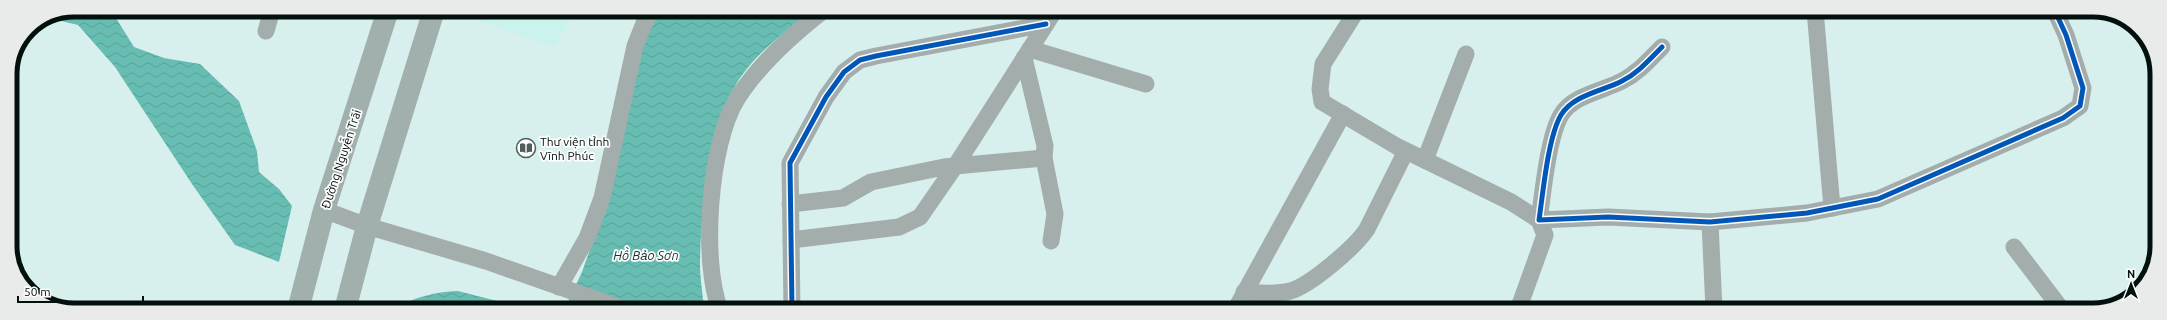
<svg xmlns="http://www.w3.org/2000/svg" width="2167" height="320" font-family="Ubuntu,sans-serif">
<defs>
<pattern id="water-waves" width="16" height="10" patternUnits="userSpaceOnUse"><rect width="16" height="10" fill="#68bdb3"/><path d="M0 5q4-4 8 0t8 0" fill="none" stroke="#59a199"/></pattern>
</defs>
<rect width="100%" height="100%" fill="#d8f0ed"/>
<polygon fill="#caf3ed" points="459,10 576,10 555,47 458,14"/>
<g fill="url(#water-waves)">
<polygon points="74,10 111,10 134,47 164,58 200,64 239,101 257,151 259,172 279,189 292,206 279,262 235,245 192,184 115,67 78,25 53,19"/>
<path d="M662,10H811C783,34 750,57 733,90C708,139 701,210 700,264C700,279 703,295 704,310H564L582,272L605,207L645,37Z"/>
<path d="M458,291L501,302L512,310H393C413,297 435,292 458,291Z"/>
</g>
<g fill="none" stroke-linecap="round" stroke-linejoin="round">
<g stroke="#a2adac" stroke-width="17">
<polyline points="1357,10 1323,64 1320,89 1322,102 1398,147 1511,202 1539,220 1545,235 1518,310"/>
<polyline points="1815,10 1832,208"/>
<polyline points="266,31 272,10"/>
<path d="M1662,47C1649,60 1638,73 1622,81C1603,91 1573,95 1561,115C1548,137 1543,193 1539,220L1608,217L1710,222L1807,213L1878,199L2063,118L2080,106L2083,88L2066,35L2055,11"/>
<polyline points="1030,49 1146,84"/>
<polyline points="1024,58 1045,146 1044,158 1055,214 1051,241"/>
<polyline points="1425,160 1466,54"/>
<polyline points="790,204 843,198 871,182 944,167 1044,158"/>
<polyline points="324,210 367,226 486,261 626,310"/>
<polyline points="1710,222 1714,310"/>
<polyline points="791,240 899,227 920,217 956,165 1055,10"/>
<polyline points="2014,247 2062,310"/>
<polyline points="559,287 587,238 602,198 635,46 645,21 653,10"/>
<path d="M1244,292C1259,293 1276,295 1290,291C1310,286 1356,246 1367,229L1406,151"/>
<path d="M720,310C701,261 709,144 737,99C759,64 792,35 824,10"/>
<polyline points="792,310 790,163 826,97 844,72 860,60 876,56 1046,24"/>
<polyline points="1235,310 1343,114"/>
</g>
<g stroke="#a1afad" stroke-width="22">
<polyline points="298,310 324,210 388,10"/>
<polyline points="345,310 367,226 434,10"/>
</g>
<defs>
<g id="cycleway">
<path d="M1662,47C1649,60 1638,73 1622,81C1603,91 1573,95 1561,115C1548,137 1543,193 1539,220L1608,217L1710,222L1807,213L1878,199L2063,118L2080,106L2083,88L2066,35L2055,11"/>
<polyline points="792,310 790,163 826,97 844,72 860,60 876,56 1046,24"/>
</g>
</defs>
<use href="#cycleway" stroke="#fdfdfd" stroke-width="8"/>
<use href="#cycleway" stroke="#0057b8" stroke-width="5"/>
</g>
<defs>
<symbol id="library-ring" viewBox="-11 -11 22 22"><circle r="9.5" fill="#fdfdfd" stroke="#4d5e5c" stroke-width="1.5"/><path d="M-6-4Q-3-5.5-.7-3.5V5Q-3 3-6 4ZM6-4Q3-5.5 .7-3.5V5Q3 3 6 4Z" fill="#4d5e5c"/></symbol>
</defs>
<g fill-rule="evenodd">
<use href="#library-ring" x="515" y="137" width="22" height="22"/>
</g>
<g text-anchor="middle" dominant-baseline="central" stroke-width="3.5" stroke-linejoin="round" paint-order="stroke">
<g font-size="12" fill="#02100e" stroke="#fdfdfd" text-anchor="start">
<text x="540" y="141">Thư viện tỉnh<tspan x="540" dy="14">Vĩnh Phúc</tspan></text>
</g>
<g font-size="12" fill="#02100e" stroke="#fdfdfd">
<text transform="translate(341 159) rotate(-72)">Đường Nguyễn Trãi</text>
</g>
<g font-size="13" font-style="italic" fill="#1a322f" stroke="#fdfdfd">
<text x="646" y="255">Hồ Bảo Sơn</text>
</g>
</g>
<path d="M0 0H2167V320H0ZM74 17H2093A57 57 0 0 1 2150 74V246A57 57 0 0 1 2093 303H74A57 57 0 0 1 17 246V74A57 57 0 0 1 74 17Z" fill="#e9eaea" fill-rule="evenodd"/>
<path fill="none" stroke="#02100e" stroke-width="5" d="M74 17H2093A57 57 0 0 1 2150 74V246A57 57 0 0 1 2093 303H74A57 57 0 0 1 17 246V74A57 57 0 0 1 74 17Z"/>
<g transform="translate(2131 284)" stroke="#fdfdfd" stroke-width="3" paint-order="stroke">
<path d="M0-3L7 15L0 10L-7 15Z" fill="#02100e"/>
<text y="-6" font-size="11" font-weight="bold" text-anchor="middle" fill="#02100e">N</text>
</g>
<path d="M18 296v6h125v-6" fill="none" stroke="#02100e" stroke-width="2"/>
<text x="24" y="296" font-size="12" fill="#02100e" stroke="#fdfdfd" stroke-width="3" paint-order="stroke">50 m</text>
</svg>
